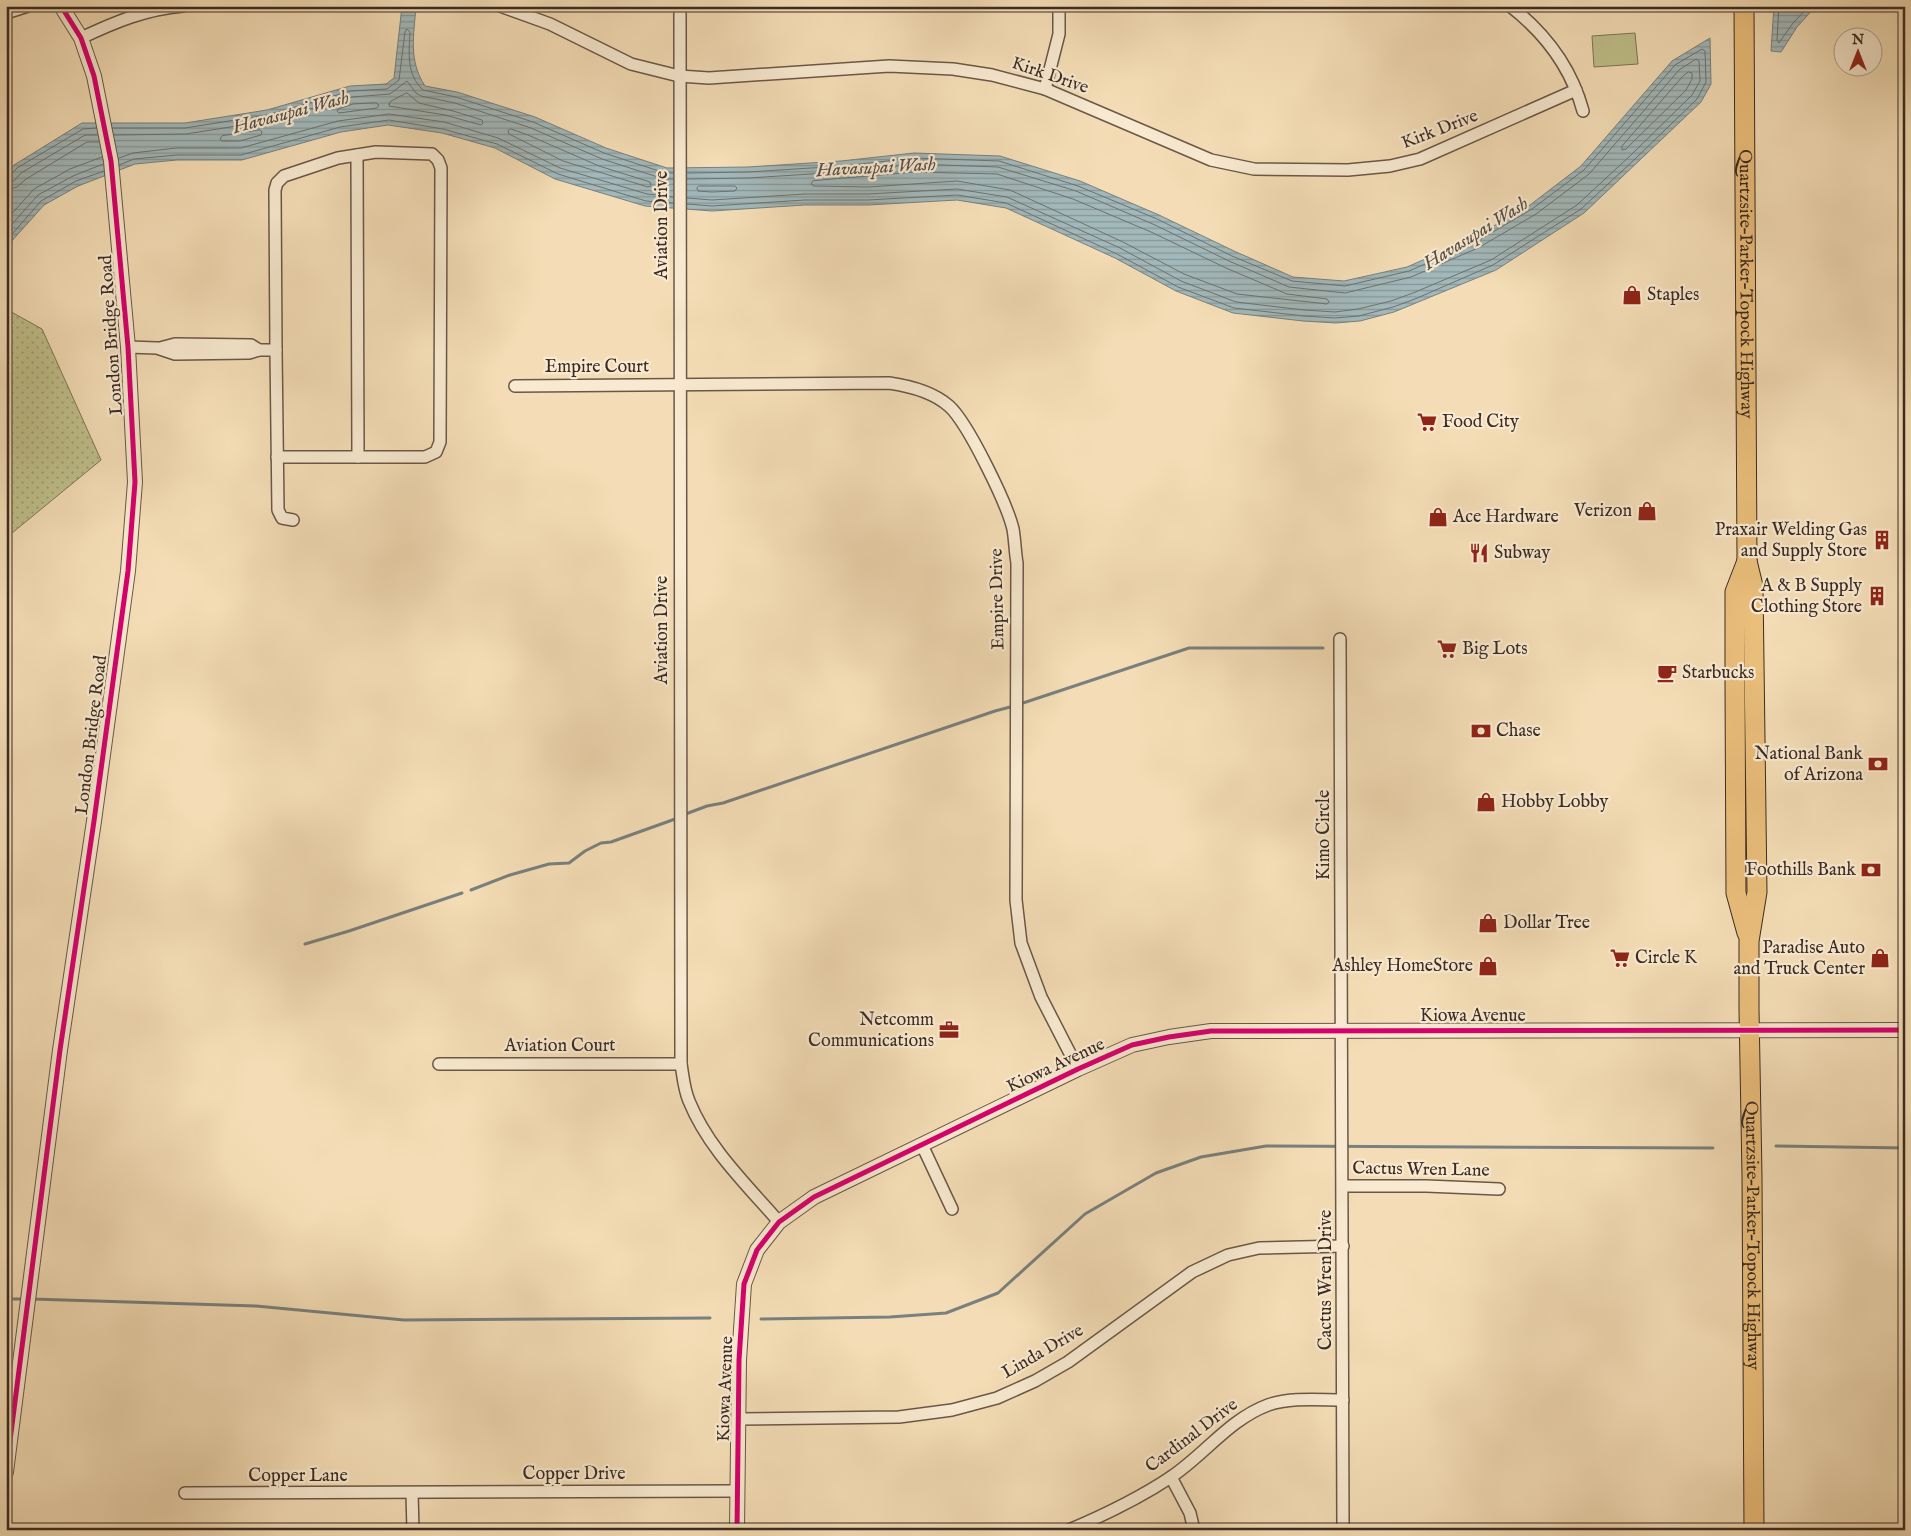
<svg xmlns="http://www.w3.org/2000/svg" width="1911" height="1536" font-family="'IM FELL English',serif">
<defs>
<pattern id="park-dots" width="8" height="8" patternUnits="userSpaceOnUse" patternTransform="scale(1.25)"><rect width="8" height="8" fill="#bfc08b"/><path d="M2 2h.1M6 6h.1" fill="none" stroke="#9c9c71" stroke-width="1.8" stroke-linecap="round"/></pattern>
<pattern id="water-rules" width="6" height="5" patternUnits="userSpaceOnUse" patternTransform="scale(1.25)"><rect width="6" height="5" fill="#a2b8ba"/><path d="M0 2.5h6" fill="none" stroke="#859697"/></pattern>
</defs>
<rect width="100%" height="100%" fill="#f4ddb6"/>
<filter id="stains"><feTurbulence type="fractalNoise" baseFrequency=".004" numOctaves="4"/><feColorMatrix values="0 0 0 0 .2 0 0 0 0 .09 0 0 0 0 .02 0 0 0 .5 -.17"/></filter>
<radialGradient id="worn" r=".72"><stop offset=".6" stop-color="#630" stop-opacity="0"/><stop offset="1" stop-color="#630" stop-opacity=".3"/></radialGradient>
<polygon fill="#bfc08b" stroke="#7d7657" points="1635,33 1638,64 1594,67 1592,36"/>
<polygon fill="url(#park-dots)" stroke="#7d7657" points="6,309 42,329 101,460 6,538"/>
<g fill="url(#water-rules)" stroke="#79807e">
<path d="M402,6H416C414,35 408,60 425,86L457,92L535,117L606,148L667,168L748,167L841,161L914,153L1000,156L1080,181L1159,215L1234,251L1293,277L1344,281L1407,267L1473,238L1530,205L1581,166L1672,61L1710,38L1711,84L1701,102L1584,213L1496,270L1394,312L1360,321L1336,323L1303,321L1233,313L1176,291L1115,258L1006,208L957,200L868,205H805L712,211L645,206L555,179L495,148L442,133L388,125L341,132L242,160H177L135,164L78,186L44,205L10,243L6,253V173L14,165L82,123H185L267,110L350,86L386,84L394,78Z"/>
<polygon points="1774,6 1816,6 1797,27 1781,52 1771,51"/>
</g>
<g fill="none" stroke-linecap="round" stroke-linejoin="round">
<g stroke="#6e726e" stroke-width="1">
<polyline points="1779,6 1777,40 1779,43 1793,23 1809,6"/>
<polygon points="1689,72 1692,73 1692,79 1686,90 1626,149 1622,150 1622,146 1683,76"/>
<polygon points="407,93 419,103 453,111 482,120 483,123 481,125 445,115 389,106 390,102"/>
<polygon points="376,103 379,105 377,108 339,113 337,111 338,109 353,104"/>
<path d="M113,128H185L267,115L351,91L387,89L399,80L405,32L407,29L410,32C409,53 406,74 423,90L456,97L533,122L604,153L665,173H673"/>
<polygon points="511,129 528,135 599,166 650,182 651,186 648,187 563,161 509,134 508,131"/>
<polygon points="260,130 262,132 261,135 240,141 222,141 220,139 222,136"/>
<polyline points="114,135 186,134 268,121 352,97 390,94 407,81 416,93 421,96 455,103 531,128 602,159 664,179 673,179"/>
<polyline points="119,158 133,153 176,148 241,148 338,121 389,114 444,122 498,138 560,168 647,194 673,197"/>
<polyline points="119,165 134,159 177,155 241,155 340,127 389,120 443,129 497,144 558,174 646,201 673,203"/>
<polygon points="915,172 997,174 1073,199 1151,232 1226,268 1287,294 1327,299 1329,302 1327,304 1237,294 1184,274 1123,242 1010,190 957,181 868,187 814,186 811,184 813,181"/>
<polyline points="687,173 749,172 842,166 914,158 999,161 1078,186 1157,219 1232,256 1292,281 1345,286 1409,271 1476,242 1532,209 1584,170 1675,65 1702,49 1705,51 1706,82 1697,99 1635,159 1581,209 1493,265 1415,299 1393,307 1359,316 1335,318 1304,316 1234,308 1178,287 1117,254 1006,203 957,195 868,200 805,200 712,206 687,204"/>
<polyline points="6,176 11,175 17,168 83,129 96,128"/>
<polyline points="687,179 749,178 842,172 914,164 998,167 1076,191 1155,225 1229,261 1289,287 1345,293 1411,277 1478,248 1536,214 1589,174 1679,70 1696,59 1699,61 1700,81 1692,95 1631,155 1577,205 1491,260 1413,293 1391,301 1358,309 1335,312 1304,310 1236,302 1181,281 1120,248 1007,197 957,189 868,194 805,194 712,200 687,198"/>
<polyline points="6,182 14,181 21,173 85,135 97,135"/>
<polygon points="699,186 735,186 737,188 735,191 712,192 698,191 697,188"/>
<polyline points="6,190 17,187 26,179 87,142 99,142"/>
<polyline points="6,220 34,189 70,169 102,157"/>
<polyline points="6,231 38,195 73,176 103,164"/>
<polyline points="6,241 41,201 76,181 104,171"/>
</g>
<g stroke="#79807e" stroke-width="3">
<polyline points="1020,704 1189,648 1323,648"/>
<polyline points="683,815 707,806 723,803 995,711 1014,706"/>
<polyline points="471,890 510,875 549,864 569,863 585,851 601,843 611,842 678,818"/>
<polyline points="305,944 349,931 462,893"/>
<polyline points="1776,1146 1905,1148"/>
<polyline points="6,1299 26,1299"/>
<polyline points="32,1299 256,1306 404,1320 710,1318"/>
<polyline points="761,1319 890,1317 946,1313 998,1293 1085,1214 1156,1173 1201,1157 1266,1146 1713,1148"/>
</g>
<defs>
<g id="minor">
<polyline points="500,6 550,24 631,64 679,76 709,78 889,66 953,69 992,75 1045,89 1211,160 1254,169 1348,170 1390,166 1420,159 1576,90"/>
<path d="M680,6L681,1064C683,1076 684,1090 689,1101C708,1148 746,1184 779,1222"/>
<path d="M1510,6C1545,33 1571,67 1583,111"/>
<polyline points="6,13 28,6"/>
<path d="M81,38C115,22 146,9 183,6"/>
<polyline points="1045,89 1059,34 1059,6"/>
<polyline points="357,155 358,457"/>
<polyline points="128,347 157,348 175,354 249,353 259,350 276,350 278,510 282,518 293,520"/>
<polyline points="160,348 175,344 251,345 259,350"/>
<polyline points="276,350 275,190 277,183 284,176 338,158 376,152 432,154 438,160 441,168 440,442 436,452 425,457 277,457"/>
<path d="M515,386L889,383C910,386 933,392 949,406C968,423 1007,504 1013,529C1015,540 1015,552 1017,563L1016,900L1021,943L1041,997L1078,1069"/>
<polyline points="1340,639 1343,1530"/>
<polyline points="439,1064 681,1064"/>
<polyline points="922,1145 952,1209"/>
<polyline points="1343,1186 1426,1186 1499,1189"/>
<polyline points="738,1419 899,1417 952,1410 997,1398 1035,1381 1068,1362 1192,1272 1228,1255 1259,1248 1343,1246"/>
<polyline points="1171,1477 1190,1513 1194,1530"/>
<polyline points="185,1493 737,1491"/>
<polyline points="412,1493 413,1530"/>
<path d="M1069,1530C1102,1516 1141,1497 1171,1477C1204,1455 1230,1419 1268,1405C1291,1397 1319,1400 1343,1400"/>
</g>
<g id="tertiary">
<polyline points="6,1472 60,1050 94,821 128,571 135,482 128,347 111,161 94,76 81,38 61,6"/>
<polyline points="737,1530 739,1360 744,1284 757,1250 779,1222 814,1197 1078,1069 1132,1045 1169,1037 1211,1031 1905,1030"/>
</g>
<g id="trunk">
<path id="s1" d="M1744,6L1747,561L1753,586L1757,892L1749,941V1009L1752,1176L1754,1530"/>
<polyline points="1747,933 1736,893 1735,682 1735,592 1747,561"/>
</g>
</defs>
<use href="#minor" stroke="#695848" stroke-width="14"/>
<use href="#tertiary" stroke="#695848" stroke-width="16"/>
<use href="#trunk" stroke="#3b2b23" stroke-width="21"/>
<use href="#minor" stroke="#f8e9d0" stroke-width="11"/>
<use href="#tertiary" stroke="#f8e9d0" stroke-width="14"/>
<use href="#trunk" stroke="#eabe7b" stroke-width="19"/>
<defs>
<g id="cycleway">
<polyline points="6,1472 60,1050 94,821 128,571 135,482 128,347 111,161 94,76 81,38 61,6"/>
<polyline points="737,1530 739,1360 744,1284 757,1250 779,1222 814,1197 1078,1069 1132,1045 1169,1037 1211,1031 1905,1030"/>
</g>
</defs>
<use href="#cycleway" stroke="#f8e9d0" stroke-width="8"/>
<use href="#cycleway" stroke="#d6006c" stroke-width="5"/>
</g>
<defs>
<symbol id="shop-bare" viewBox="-9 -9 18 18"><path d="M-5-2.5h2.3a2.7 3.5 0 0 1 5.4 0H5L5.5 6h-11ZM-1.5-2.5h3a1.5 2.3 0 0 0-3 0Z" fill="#8f2418" stroke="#f8e9d0" stroke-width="2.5" paint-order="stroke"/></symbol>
<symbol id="supermarket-bare" viewBox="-9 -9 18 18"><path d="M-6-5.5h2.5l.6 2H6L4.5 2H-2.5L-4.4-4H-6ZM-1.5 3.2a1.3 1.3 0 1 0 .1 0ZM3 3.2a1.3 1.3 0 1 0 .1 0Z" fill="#8f2418" stroke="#f8e9d0" stroke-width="2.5" paint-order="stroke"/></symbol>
<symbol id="building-bare" viewBox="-9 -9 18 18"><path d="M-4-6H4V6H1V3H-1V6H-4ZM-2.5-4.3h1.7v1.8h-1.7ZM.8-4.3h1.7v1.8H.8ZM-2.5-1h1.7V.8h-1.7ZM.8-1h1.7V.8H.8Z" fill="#8f2418" stroke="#f8e9d0" stroke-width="2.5" paint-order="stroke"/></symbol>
<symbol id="restaurant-bare" viewBox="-9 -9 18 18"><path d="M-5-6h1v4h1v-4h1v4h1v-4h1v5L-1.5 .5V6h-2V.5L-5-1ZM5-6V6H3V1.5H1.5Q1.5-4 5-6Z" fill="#8f2418" stroke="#f8e9d0" stroke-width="2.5" paint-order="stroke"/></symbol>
<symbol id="cafe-bare" viewBox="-9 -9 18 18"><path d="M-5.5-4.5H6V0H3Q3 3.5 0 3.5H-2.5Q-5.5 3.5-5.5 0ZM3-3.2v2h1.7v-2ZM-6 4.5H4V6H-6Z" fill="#8f2418" stroke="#f8e9d0" stroke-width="2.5" paint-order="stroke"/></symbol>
<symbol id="bank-bare" viewBox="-9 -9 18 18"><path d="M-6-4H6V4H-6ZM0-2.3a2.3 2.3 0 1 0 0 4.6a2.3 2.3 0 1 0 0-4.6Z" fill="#8f2418" stroke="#f8e9d0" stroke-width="2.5" paint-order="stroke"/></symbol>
<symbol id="office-bare" viewBox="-9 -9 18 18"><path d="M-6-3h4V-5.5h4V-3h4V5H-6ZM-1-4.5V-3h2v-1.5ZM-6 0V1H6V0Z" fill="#8f2418" stroke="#f8e9d0" stroke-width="2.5" paint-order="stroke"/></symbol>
</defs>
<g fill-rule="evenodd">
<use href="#shop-bare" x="1618" y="281" width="28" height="28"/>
<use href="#supermarket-bare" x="1413" y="408" width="28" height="28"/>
<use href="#shop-bare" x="1633" y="497" width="28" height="28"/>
<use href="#shop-bare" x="1424" y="503" width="28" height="28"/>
<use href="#building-bare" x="1868" y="526" width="28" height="28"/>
<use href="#restaurant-bare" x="1465" y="539" width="28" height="28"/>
<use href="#building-bare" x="1863" y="582" width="28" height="28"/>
<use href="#supermarket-bare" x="1433" y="635" width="28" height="28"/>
<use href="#cafe-bare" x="1653" y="659" width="28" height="28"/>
<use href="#bank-bare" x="1467" y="717" width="28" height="28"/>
<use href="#bank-bare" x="1864" y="750" width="28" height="28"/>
<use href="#shop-bare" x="1472" y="788" width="28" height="28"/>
<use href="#bank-bare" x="1857" y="856" width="28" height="28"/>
<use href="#shop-bare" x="1474" y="909" width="28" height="28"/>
<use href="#supermarket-bare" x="1606" y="944" width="28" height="28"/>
<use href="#shop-bare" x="1866" y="944" width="28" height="28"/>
<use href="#shop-bare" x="1474" y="952" width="28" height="28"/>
<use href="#office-bare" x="935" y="1016" width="28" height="28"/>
</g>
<g text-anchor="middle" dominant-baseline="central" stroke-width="4.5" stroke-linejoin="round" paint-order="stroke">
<g font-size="18" fill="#3b2b23" stroke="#f8e9d0">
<text transform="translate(1050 76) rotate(19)">Kirk Drive</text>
<text transform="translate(1440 130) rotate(-21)">Kirk Drive</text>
<text transform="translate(662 225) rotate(-90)">Aviation Drive</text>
<text stroke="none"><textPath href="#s1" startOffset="278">Quartzsite–Parker–Topock Highway</textPath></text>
<text transform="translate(112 335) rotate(-94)">London Bridge Road</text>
<text x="597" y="367">Empire Court</text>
<text transform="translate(998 599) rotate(-91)">Empire Drive</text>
<text transform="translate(662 630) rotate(-90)">Aviation Drive</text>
<text transform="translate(92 735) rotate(-83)">London Bridge Road</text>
<text transform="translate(1324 835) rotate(-90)">Kimo Circle</text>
<text x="1473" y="1016">Kiowa Avenue</text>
<text x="560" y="1046">Aviation Court</text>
<text transform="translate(1056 1066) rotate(-25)">Kiowa Avenue</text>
<text transform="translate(1421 1170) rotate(1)">Cactus Wren Lane</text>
<text stroke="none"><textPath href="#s1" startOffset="1231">Quartzsite–Parker–Topock Highway</textPath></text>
<text transform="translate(1326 1280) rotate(-90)">Cactus Wren Drive</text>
<text transform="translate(1043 1352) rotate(-30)">Linda Drive</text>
<text transform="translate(726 1389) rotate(-88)">Kiowa Avenue</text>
<text transform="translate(1192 1436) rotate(-37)">Cardinal Drive</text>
<text x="574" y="1474">Copper Drive</text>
<text x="298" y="1476">Copper Lane</text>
</g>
<g font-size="18" fill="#3b2b23" stroke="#f8e9d0" text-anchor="start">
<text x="1647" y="295">Staples</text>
<text x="1442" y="422">Food City</text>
<text x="1632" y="511" text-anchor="end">Verizon</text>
<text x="1453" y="517">Ace Hardware</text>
<text x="1867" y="530" text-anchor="end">Praxair Welding Gas<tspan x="1867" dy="21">and Supply Store</tspan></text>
<text x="1494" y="553">Subway</text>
<text x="1862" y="586" text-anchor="end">A &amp; B Supply<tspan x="1862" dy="21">Clothing Store</tspan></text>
<text x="1462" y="649">Big Lots</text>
<text x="1682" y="673">Starbucks</text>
<text x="1496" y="731">Chase</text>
<text x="1863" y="754" text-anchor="end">National Bank<tspan x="1863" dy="21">of Arizona</tspan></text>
<text x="1501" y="802">Hobby Lobby</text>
<text x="1856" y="870" text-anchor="end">Foothills Bank</text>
<text x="1503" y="923">Dollar Tree</text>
<text x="1865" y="948" text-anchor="end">Paradise Auto<tspan x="1865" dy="21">and Truck Center</tspan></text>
<text x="1635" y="958">Circle K</text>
<text x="1473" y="966" text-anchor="end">Ashley HomeStore</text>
<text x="934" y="1020" text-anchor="end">Netcomm<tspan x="934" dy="21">Communications</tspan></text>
</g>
<g font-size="19" font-style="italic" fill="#554e49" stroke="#f8e9d0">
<text transform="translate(291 113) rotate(-15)">Havasupai Wash</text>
<text transform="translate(876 168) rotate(-3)">Havasupai Wash</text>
<text transform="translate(1476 234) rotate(-32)">Havasupai Wash</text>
</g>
</g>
<rect width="1911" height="1536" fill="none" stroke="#f4ddb6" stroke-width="25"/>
<rect x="8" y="8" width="1896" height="1521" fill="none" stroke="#3b2b23" stroke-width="2.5"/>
<rect x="12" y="12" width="1886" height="1511" fill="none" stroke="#3b2b23"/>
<g transform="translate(1858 52)"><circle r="24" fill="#f8e9d0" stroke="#ac9d8b"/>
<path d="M0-4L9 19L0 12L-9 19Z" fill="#8f2418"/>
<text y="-8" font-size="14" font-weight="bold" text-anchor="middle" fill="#3b2b23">N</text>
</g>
<rect width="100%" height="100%" filter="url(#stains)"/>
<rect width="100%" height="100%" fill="url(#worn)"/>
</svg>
